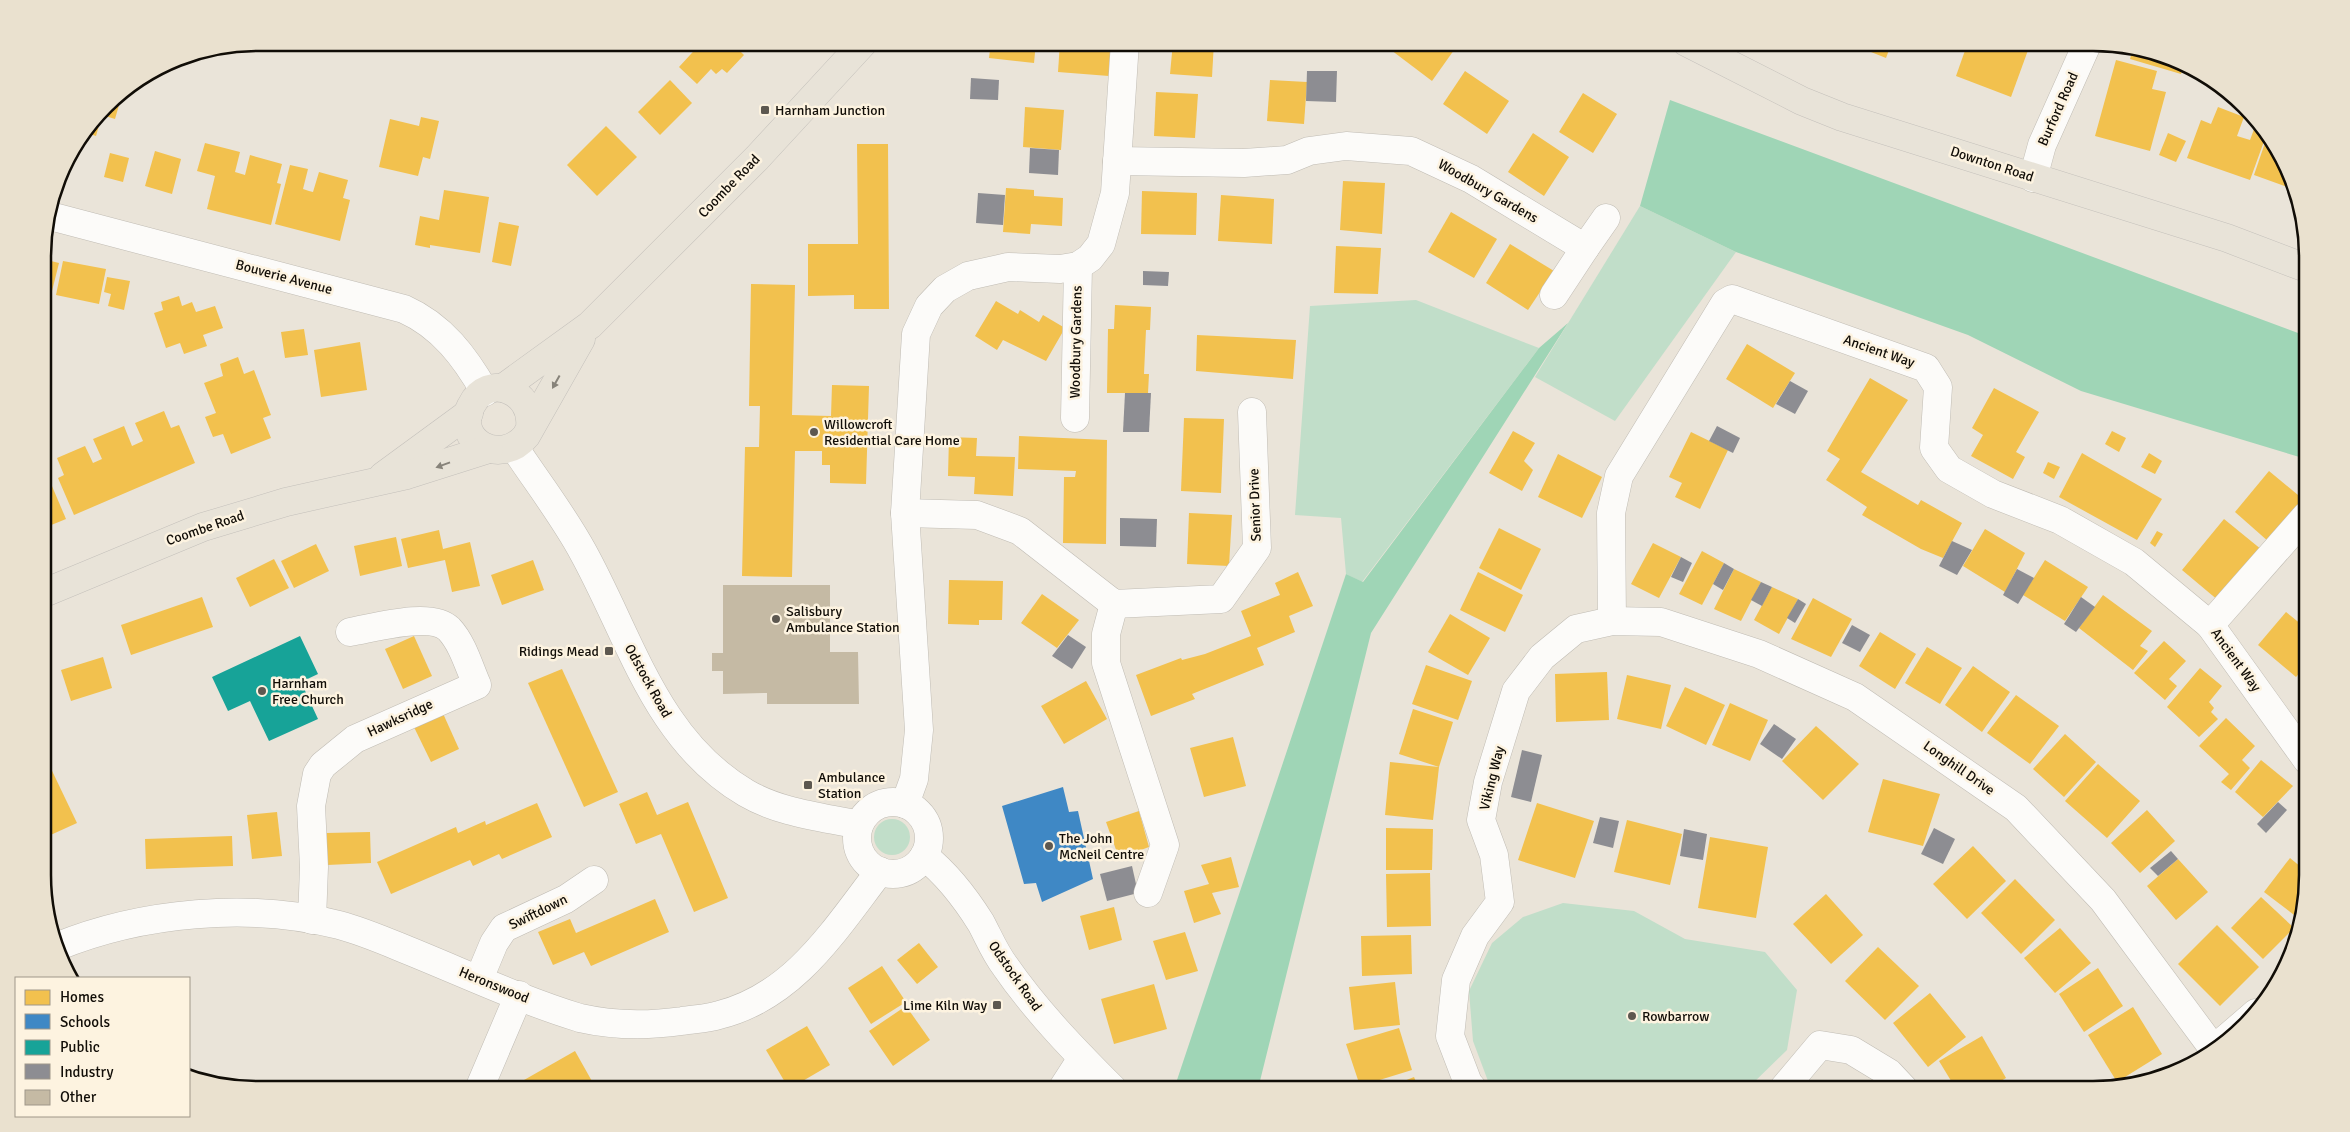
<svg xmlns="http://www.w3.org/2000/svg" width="2350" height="1132" font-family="Signika,sans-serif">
<rect width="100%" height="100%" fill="#eae4d9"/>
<g fill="#c1dec9">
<polygon points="1640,206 1736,252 1615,421 1535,377"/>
<polygon points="1416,300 1539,348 1362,582 1346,574 1341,518 1295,515 1310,306"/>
<circle cx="892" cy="837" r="18"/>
<polygon points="1563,903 1634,911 1685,939 1765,952 1797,990 1787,1050 1747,1089 1491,1089 1473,1041 1469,991 1492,943 1523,917"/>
</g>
<g fill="#9fd5b6">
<polygon points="1670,100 2306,336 2306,459 2081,391 1968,335 1736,252 1640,206"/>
<polygon points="1568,323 1371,633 1258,1089 1174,1089 1346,574 1363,582 1539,348"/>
</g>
<g fill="#f2c14e">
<polygon points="702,42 731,42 744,55 727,73 722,69 716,74 711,69 697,84 679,67"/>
<polygon points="991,42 1036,42 1034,63 989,58"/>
<polygon points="1060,42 1111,42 1109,76 1058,72"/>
<polygon points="1173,42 1214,42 1212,77 1170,74"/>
<polygon points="1327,42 1338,42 1335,47"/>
<polygon points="1390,42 1458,42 1459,43 1432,81 1387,47"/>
<polygon points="1857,42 1892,42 1886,58 1856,46"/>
<polygon points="1968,42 2031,42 2011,97 1956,76"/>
<polygon points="2132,52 2184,64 2181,74 2130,59"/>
<polygon points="2116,60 2157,71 2152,89 2166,92 2150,151 2095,136"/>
<polygon points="1465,71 1509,101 1487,134 1443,104"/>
<polygon points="670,80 692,103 660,135 638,112"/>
<polygon points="1270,80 1307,82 1304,124 1267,121"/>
<polygon points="123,91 115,119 102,115 96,136 87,133 115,96"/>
<polygon points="1156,92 1198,94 1195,138 1154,136"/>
<polygon points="1583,93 1617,114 1593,153 1559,132"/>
<polygon points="1025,107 1064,110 1061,150 1023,147"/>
<polygon points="2218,107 2244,117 2237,136 2250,140 2256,124 2267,133 2250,180 2187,158 2201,120 2211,124"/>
<polygon points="421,117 439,121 430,159 423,157 418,176 379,167 390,119 419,126"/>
<polygon points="606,126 637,157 597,196 567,165"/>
<polygon points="1533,133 1569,157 1544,196 1508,172"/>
<polygon points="2168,133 2186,141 2176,162 2159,155"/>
<polygon points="2268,134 2271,138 2290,188 2254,175"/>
<polygon points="205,143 240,152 235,172 245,175 250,155 282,164 277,183 281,184 271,225 207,209 215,176 197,171"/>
<polygon points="857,144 888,144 889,309 854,309 854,295 808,296 808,244 858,244"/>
<polygon points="155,151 181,159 172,194 145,186"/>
<polygon points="110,153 129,158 123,182 104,177"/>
<polygon points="290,165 308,169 303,189 309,191 313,192 319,172 348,180 343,198 350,200 340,241 275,224"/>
<polygon points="1343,181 1385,183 1382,234 1340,230"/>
<polygon points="1006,188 1034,190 1034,196 1063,198 1062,226 1031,224 1030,234 1003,232"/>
<polygon points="444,190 489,197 480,253 430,245 430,248 415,245 420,216 439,220"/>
<polygon points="1142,191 1197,193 1196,235 1141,234"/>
<polygon points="1221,195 1274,199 1272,244 1218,241"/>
<polygon points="1451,212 1497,239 1474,278 1428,252"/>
<polygon points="499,222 519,226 511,266 492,262"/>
<polygon points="1510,244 1554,271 1528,310 1486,283"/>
<polygon points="1336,246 1381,248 1378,294 1334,293"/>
<polygon points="43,259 59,263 48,307 43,306"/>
<polygon points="63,261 106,269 99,304 56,295"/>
<polygon points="107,277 130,281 124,310 108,306 111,294 104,292"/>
<polygon points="751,284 795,285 792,415 831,416 832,385 869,386 866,484 830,483 830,465 822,465 822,451 795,451 792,577 742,576 745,447 759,447 760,406 749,406"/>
<polygon points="179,296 182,306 192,302 196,312 215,306 223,328 203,335 207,346 184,354 180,343 166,348 154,313 163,310 161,302"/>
<polygon points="996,301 1018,314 1020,310 1039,322 1043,315 1065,328 1046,361 1003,340 997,350 975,336"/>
<polygon points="1115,305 1151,307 1150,330 1146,330 1144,374 1149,374 1148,393 1107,393 1108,329 1114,329"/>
<polygon points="304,329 308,355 285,358 281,332"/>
<polygon points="1197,335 1296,340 1293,379 1196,371"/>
<polygon points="360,342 367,390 321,397 314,350"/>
<polygon points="1747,344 1795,373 1773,408 1726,379"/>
<polygon points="238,357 244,374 254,370 271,415 263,418 271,438 231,454 223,434 213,437 205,417 216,413 204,383 223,376 220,364"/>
<polygon points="1870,378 1908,400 1861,472 1918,505 1921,500 1962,523 1943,558 1921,549 1862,515 1867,507 1826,480 1840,459 1827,451"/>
<polygon points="1994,388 2039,412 2016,452 2025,457 2013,479 1971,456 1983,435 1972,428"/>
<polygon points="164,411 171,428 179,425 195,463 74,515 58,478 64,475 57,458 85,446 93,463 102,459 93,439 124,426 132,446 143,441 135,423"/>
<polygon points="1184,418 1224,419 1221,493 1181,491"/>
<polygon points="1513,431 1535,443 1524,461 1533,470 1522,491 1489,473"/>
<polygon points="2112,431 2126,438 2119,452 2105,444"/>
<polygon points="1691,432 1728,450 1700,509 1675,497 1682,483 1669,477"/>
<polygon points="1019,436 1107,440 1106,544 1063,543 1064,477 1075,477 1076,471 1018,469"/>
<polygon points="949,437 977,438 976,456 1015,457 1013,496 974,494 975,477 948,476"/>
<polygon points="2082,453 2162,499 2137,540 2059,497"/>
<polygon points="2149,453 2162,461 2155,474 2141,467"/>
<polygon points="1558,454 1602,477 1582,518 1538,497"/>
<polygon points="2048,462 2060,467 2054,479 2043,473"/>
<polygon points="43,465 66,519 44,528"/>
<polygon points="2269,471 2304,500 2269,542 2235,512"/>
<polygon points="1189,513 1232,515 1229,566 1187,564"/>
<polygon points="2224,519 2262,550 2219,601 2182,570"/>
<polygon points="1499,528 1541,549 1521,590 1479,568"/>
<polygon points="1985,529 2025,553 2005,592 1963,566"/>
<polygon points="439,530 443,549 470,542 480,586 452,592 445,560 408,568 401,539"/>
<polygon points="2157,531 2163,534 2155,547 2150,543"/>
<polygon points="396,537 402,566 360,576 354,546"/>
<polygon points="1653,543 1681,557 1659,598 1631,584"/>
<polygon points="316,544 329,571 294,588 281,561"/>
<polygon points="1702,551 1724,563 1702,605 1679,594"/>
<polygon points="274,559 289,588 250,607 236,578"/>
<polygon points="533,560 544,590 502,605 491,575"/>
<polygon points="2045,560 2088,587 2065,621 2023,595"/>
<polygon points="1734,569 1761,582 1741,621 1714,609"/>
<polygon points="1298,572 1313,606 1289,616 1295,632 1257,648 1264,665 1192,694 1195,699 1151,716 1136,675 1181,658 1182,660 1205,654 1251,636 1241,611 1280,595 1275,583"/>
<polygon points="1478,572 1523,595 1505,632 1460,610"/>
<polygon points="949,580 1003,581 1002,620 979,620 979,625 948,624"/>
<polygon points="1772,587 1798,599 1779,634 1754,620"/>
<polygon points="1042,594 1079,620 1057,648 1021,623"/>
<polygon points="2103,595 2152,631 2140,646 2148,651 2133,670 2079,628"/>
<polygon points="202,597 213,627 131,655 121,625"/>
<polygon points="1813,598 1852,619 1831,657 1791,639"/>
<polygon points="2286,612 2307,629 2307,665 2296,677 2258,645"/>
<polygon points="1450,614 1490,638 1468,675 1428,652"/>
<polygon points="1880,632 1916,654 1895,689 1859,666"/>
<polygon points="414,636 432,676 403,689 385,649"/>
<polygon points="2164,641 2186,661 2169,679 2177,686 2165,700 2134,673"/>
<polygon points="1927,647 1962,668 1940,704 1905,683"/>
<polygon points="103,657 112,688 71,701 61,670"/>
<polygon points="1426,665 1472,681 1458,720 1412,704"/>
<polygon points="1973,666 2010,692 1982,732 1945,705"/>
<polygon points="2200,668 2222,686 2209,702 2214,708 2211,712 2218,719 2199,737 2167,707"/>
<polygon points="562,669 618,792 584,807 528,683"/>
<polygon points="1607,672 1609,720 1556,722 1555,674"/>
<polygon points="1627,675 1671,685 1661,729 1617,719"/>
<polygon points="1086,681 1107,719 1064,744 1041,706"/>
<polygon points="1685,687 1725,705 1706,745 1666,726"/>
<polygon points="2016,695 2059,726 2030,764 1987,733"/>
<polygon points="1730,703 1768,720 1750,761 1712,745"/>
<polygon points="441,709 459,749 431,762 412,723"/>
<polygon points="1413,709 1453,722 1439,767 1399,754"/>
<polygon points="2226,718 2255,746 2242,760 2250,768 2231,790 2221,782 2229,774 2199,746"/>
<polygon points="1816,726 1859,764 1823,800 1782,761"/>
<polygon points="2065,734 2096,762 2064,797 2033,769"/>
<polygon points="1233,737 1246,786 1204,797 1190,748"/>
<polygon points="44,754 77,823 44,838"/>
<polygon points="2261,760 2293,786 2263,817 2235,792"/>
<polygon points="1390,762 1439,767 1433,820 1385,815"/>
<polygon points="2098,764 2140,801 2107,838 2065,801"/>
<polygon points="1883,779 1940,794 1923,846 1868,832"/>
<polygon points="647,792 657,815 688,802 728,898 694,912 661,834 636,844 619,804"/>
<polygon points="537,803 552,837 502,859 499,854 473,866 470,860 391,894 377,862 456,827 458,833 485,821 486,825"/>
<polygon points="1537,803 1594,821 1575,878 1518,860"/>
<polygon points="2147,810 2175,841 2140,873 2111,843"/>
<polygon points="1139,811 1149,847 1119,858 1106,822"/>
<polygon points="277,812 282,856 252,859 247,815"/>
<polygon points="1627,820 1682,834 1670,885 1614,872"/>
<polygon points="1386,828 1433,829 1432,870 1386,870"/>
<polygon points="370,832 371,863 327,865 326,833"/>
<polygon points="232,836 233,866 146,869 145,839"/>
<polygon points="1710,837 1768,847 1756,918 1698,908"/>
<polygon points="1973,846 2006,881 1967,919 1933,884"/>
<polygon points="1231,857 1239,887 1212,893 1221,914 1194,923 1184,891 1209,884 1201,865"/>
<polygon points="2290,858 2307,872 2298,918 2264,892"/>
<polygon points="2178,859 2208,892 2176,920 2147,886"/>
<polygon points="1430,873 1431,926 1387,927 1386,874"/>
<polygon points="2015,879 2055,920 2021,954 1981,913"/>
<polygon points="1826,894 1863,935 1831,964 1793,924"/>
<polygon points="2261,897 2294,928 2263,959 2231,928"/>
<polygon points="655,899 669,932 591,966 584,952 553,965 538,932 570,919 576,933"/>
<polygon points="1114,907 1122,940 1089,950 1080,916"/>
<polygon points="2217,925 2259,967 2220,1006 2178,964"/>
<polygon points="2060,928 2091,963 2055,993 2024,958"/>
<polygon points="1185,932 1198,971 1166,980 1153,941"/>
<polygon points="1411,935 1412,974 1362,976 1361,936"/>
<polygon points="919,943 938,967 917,984 897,960"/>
<polygon points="1878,947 1919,986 1885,1020 1845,981"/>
<polygon points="882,966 906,1002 871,1024 848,988"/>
<polygon points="2098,968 2123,1006 2084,1032 2059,994"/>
<polygon points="1395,982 1400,1025 1354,1030 1349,987"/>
<polygon points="1154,984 1167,1029 1114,1044 1101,999"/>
<polygon points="1930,993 1966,1037 1928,1067 1893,1023"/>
<polygon points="906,1006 930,1040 893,1066 869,1031"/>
<polygon points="2133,1007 2162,1054 2117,1082 2088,1035"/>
<polygon points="807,1026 830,1065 789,1089 766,1050"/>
<polygon points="1399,1028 1412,1070 1360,1086 1346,1044"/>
<polygon points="1982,1036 2006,1078 1987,1089 1956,1089 1939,1061"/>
<polygon points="575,1051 593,1083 581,1089 520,1089 517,1084"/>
<polygon points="1414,1077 1419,1089 1384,1089"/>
<polygon points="2012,1080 2017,1089 1996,1089"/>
<polygon points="953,1083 956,1089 943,1089"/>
</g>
<polygon fill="#3f88c5" points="1063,787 1069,812 1078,811 1093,879 1042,902 1036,883 1024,884 1002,806"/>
<polygon fill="#17a398" points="300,636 318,674 301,682 318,719 269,741 250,701 228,711 212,677"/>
<g fill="#8d8d92">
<polygon points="1307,71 1337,71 1336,102 1306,101"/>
<polygon points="971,78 999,80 998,100 970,99"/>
<polygon points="1030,148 1059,150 1058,175 1029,173"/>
<polygon points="978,193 1005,195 1003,225 976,223"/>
<polygon points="1143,271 1169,272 1168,286 1143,285"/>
<polygon points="1790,381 1808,391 1795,414 1776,404"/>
<polygon points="1125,393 1151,393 1149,432 1123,432"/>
<polygon points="1717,426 1740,438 1733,453 1709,441"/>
<polygon points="1120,518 1157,519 1156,547 1120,546"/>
<polygon points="1952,541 1972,550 1957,575 1939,566"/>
<polygon points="1681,557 1692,563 1683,582 1671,577"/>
<polygon points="1724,563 1734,569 1723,590 1713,584"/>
<polygon points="2017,569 2034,578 2018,604 2003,595"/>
<polygon points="1761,582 1772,587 1762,606 1751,600"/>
<polygon points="2081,597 2095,607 2076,632 2064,624"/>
<polygon points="1798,599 1806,604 1795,623 1787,618"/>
<polygon points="1852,625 1870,635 1860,652 1842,643"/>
<polygon points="1068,635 1086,647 1072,669 1052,656"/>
<polygon points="2307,665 2307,681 2299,674"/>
<polygon points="1774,724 1796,739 1782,759 1760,744"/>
<polygon points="1522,750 1542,755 1531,802 1511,797"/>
<polygon points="2278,802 2287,810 2266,833 2257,824"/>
<polygon points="1600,817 1619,821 1613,848 1593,843"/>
<polygon points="1934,828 1955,839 1943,864 1921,854"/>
<polygon points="1684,829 1707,834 1703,860 1680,856"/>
<polygon points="2171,851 2178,859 2158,876 2150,868"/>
<polygon points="1132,866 1138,893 1107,901 1100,874"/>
</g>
<polygon fill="#c5baa4" points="723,585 830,585 830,652 858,652 859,704 767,704 767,693 723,694 723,671 712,671 712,653 723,653"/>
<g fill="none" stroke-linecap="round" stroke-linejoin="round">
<defs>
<g id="minor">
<polyline points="1117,161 1244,163 1287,160 1309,151 1346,146 1411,151 1471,179 1585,248 1554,295"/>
<polyline points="2033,178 2042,145 2088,42"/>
<path d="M50,216L404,309C442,326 465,357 485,392"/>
<polyline points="1585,248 1606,218"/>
<polyline points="1075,418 1078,266"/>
<polyline points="905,513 977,515 1020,531 1114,604 1221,599 1257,548 1252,412"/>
<polyline points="1114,604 1106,634 1106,663 1165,845 1148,893"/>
<polyline points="1612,621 1611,513 1619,476 1725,303 1732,299 1926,368 1938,387 1934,448 1949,469 1993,494 2060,520 2134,562 2210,625 2307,760"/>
<polyline points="2210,625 2306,516"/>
<polyline points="905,804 914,779 919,730 905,513 916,334 929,306 945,289 968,276 1008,267 1060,269 1078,266 1090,258 1101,244 1115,193 1125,42"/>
<path d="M312,920L314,867L311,806L317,774L323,765L355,739L477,685C469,667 463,644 449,629C431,611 374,628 350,632"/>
<path d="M56,947C141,912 250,902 339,925C362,931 385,941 407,950C464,973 521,1000 580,1018C615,1026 646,1026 682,1021C694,1019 707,1019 719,1015C795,996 835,929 880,871"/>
<polyline points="479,979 494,943 504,928 566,899 594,880"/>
<polyline points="2214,1049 2256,1013"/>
<polyline points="479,1089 519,995"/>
<polyline points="1062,1089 1082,1058"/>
<polyline points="1473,1089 1468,1083 1450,1036 1456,980 1475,936 1500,902 1494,855 1481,820 1488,782 1516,691 1542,657 1576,629 1612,621 1661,622 1759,654 1855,697 2016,808 2103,900 2215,1051"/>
<polyline points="1783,1089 1820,1045 1851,1050 1889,1073 1904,1089"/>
</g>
<g id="tertiary">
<path d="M514,447C537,482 563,515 583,552C631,639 656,740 746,793C780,813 822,817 859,825"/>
<circle cx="893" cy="838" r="36"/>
<path d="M924,856C947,874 966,899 981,923C989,938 995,953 1005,966C1036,1011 1075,1051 1113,1089"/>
</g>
<g id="trunk">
<polyline points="1686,42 1802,101 1842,117 2227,238 2306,268"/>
<polyline points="503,388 590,325 757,158 864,42"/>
<path d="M530,427C534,391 488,371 471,406C453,441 501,467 526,436L581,339"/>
<polyline points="383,476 469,413"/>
<polyline points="44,593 203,527 286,502 407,475 489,449"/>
</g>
</defs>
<use href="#minor" stroke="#c0bcb4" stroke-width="29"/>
<use href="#tertiary" stroke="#c0bcb4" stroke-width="29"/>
<use href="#trunk" stroke="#c4c0bb" stroke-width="29"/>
<use href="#minor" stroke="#fcfbf9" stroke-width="28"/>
<use href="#tertiary" stroke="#fcfbf9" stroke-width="28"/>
<use href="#trunk" stroke="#e8e3d8" stroke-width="28"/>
</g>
<defs><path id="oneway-solid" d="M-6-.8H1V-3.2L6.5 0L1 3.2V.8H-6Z" transform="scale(1.25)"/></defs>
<g fill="#87837a">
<use href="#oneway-solid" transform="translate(556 382) rotate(119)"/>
<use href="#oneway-solid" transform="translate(443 465) rotate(160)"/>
</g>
<g fill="#5d5850" stroke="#fdf3e0" stroke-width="2">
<rect x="760" y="105" width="10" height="10" rx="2.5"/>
<circle cx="814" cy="432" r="5"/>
<circle cx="776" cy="619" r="5"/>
<rect x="604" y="646" width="10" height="10" rx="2.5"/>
<circle cx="262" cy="691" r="5"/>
<rect x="803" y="780" width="10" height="10" rx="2.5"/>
<circle cx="1049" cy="846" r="5"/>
<rect x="992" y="1000" width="10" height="10" rx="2.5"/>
<circle cx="1632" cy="1016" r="5"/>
</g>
<g text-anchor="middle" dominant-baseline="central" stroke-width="5" stroke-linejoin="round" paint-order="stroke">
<g font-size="14" fill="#110d07" stroke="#fdf3e0">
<text transform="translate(2058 109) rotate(-66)">Burford Road</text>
<text transform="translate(1992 164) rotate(18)">Downton Road</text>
<text transform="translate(729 186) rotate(-46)">Coombe Road</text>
<text transform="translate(1488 191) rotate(30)">Woodbury Gardens</text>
<text transform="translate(284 277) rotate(15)">Bouverie Avenue</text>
<text transform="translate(1076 342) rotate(-89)">Woodbury Gardens</text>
<text transform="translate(1879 351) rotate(19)">Ancient Way</text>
<text transform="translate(1255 505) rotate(-92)">Senior Drive</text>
<text transform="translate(205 528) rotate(-19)">Coombe Road</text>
<text transform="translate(2236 660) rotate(54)">Ancient Way</text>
<text transform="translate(648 681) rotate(61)">Odstock Road</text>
<text transform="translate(400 718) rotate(-25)">Hawksridge</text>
<text transform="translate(1959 768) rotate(35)">Longhill Drive</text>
<text transform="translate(1492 778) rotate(-76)">Viking Way</text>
<text transform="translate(538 912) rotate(-26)">Swiftdown</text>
<text transform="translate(1015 976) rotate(55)">Odstock Road</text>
<text transform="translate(494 985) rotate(22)">Heronswood</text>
</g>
<g font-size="14" fill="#110d07" stroke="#fdf3e0" text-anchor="start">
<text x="775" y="110">Harnham Junction</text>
<text x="824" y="424">Willowcroft<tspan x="824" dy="16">Residential Care Home</tspan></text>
<text x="786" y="611">Salisbury<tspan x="786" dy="16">Ambulance Station</tspan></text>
<text x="599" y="651" text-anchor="end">Ridings Mead</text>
<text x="272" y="683">Harnham<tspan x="272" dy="16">Free Church</tspan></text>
<text x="818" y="777">Ambulance<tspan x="818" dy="16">Station</tspan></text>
<text x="1059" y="838">The John<tspan x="1059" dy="16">McNeil Centre</tspan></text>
<text x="987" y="1005" text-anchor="end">Lime Kiln Way</text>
<text x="1642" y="1016">Rowbarrow</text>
</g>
</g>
<path d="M0 0H2350V1132H0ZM257 51H2093A206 206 0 0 1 2299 257V875A206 206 0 0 1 2093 1081H257A206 206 0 0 1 51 875V257A206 206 0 0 1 257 51Z" fill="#eae1cf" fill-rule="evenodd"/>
<path fill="none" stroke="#110d07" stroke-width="2.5" d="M257 51H2093A206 206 0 0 1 2299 257V875A206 206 0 0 1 2093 1081H257A206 206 0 0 1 51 875V257A206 206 0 0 1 257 51Z"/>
<rect x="15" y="977" width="175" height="140" fill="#fdf3e0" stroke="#9f9789"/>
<rect x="25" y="990" width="25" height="15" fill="#f2c14e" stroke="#9f9789"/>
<text x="60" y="1002" font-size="15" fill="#110d07">Homes</text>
<rect x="25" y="1014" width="25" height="15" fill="#3f88c5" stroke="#9f9789"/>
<text x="60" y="1027" font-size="15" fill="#110d07">Schools</text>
<rect x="25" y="1040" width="25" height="15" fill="#17a398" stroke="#9f9789"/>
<text x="60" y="1052" font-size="15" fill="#110d07">Public</text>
<rect x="25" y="1064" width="25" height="15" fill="#8d8d92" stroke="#9f9789"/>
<text x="60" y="1077" font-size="15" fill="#110d07">Industry</text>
<rect x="25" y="1090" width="25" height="15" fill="#c5baa4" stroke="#9f9789"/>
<text x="60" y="1102" font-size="15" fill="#110d07">Other</text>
</svg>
